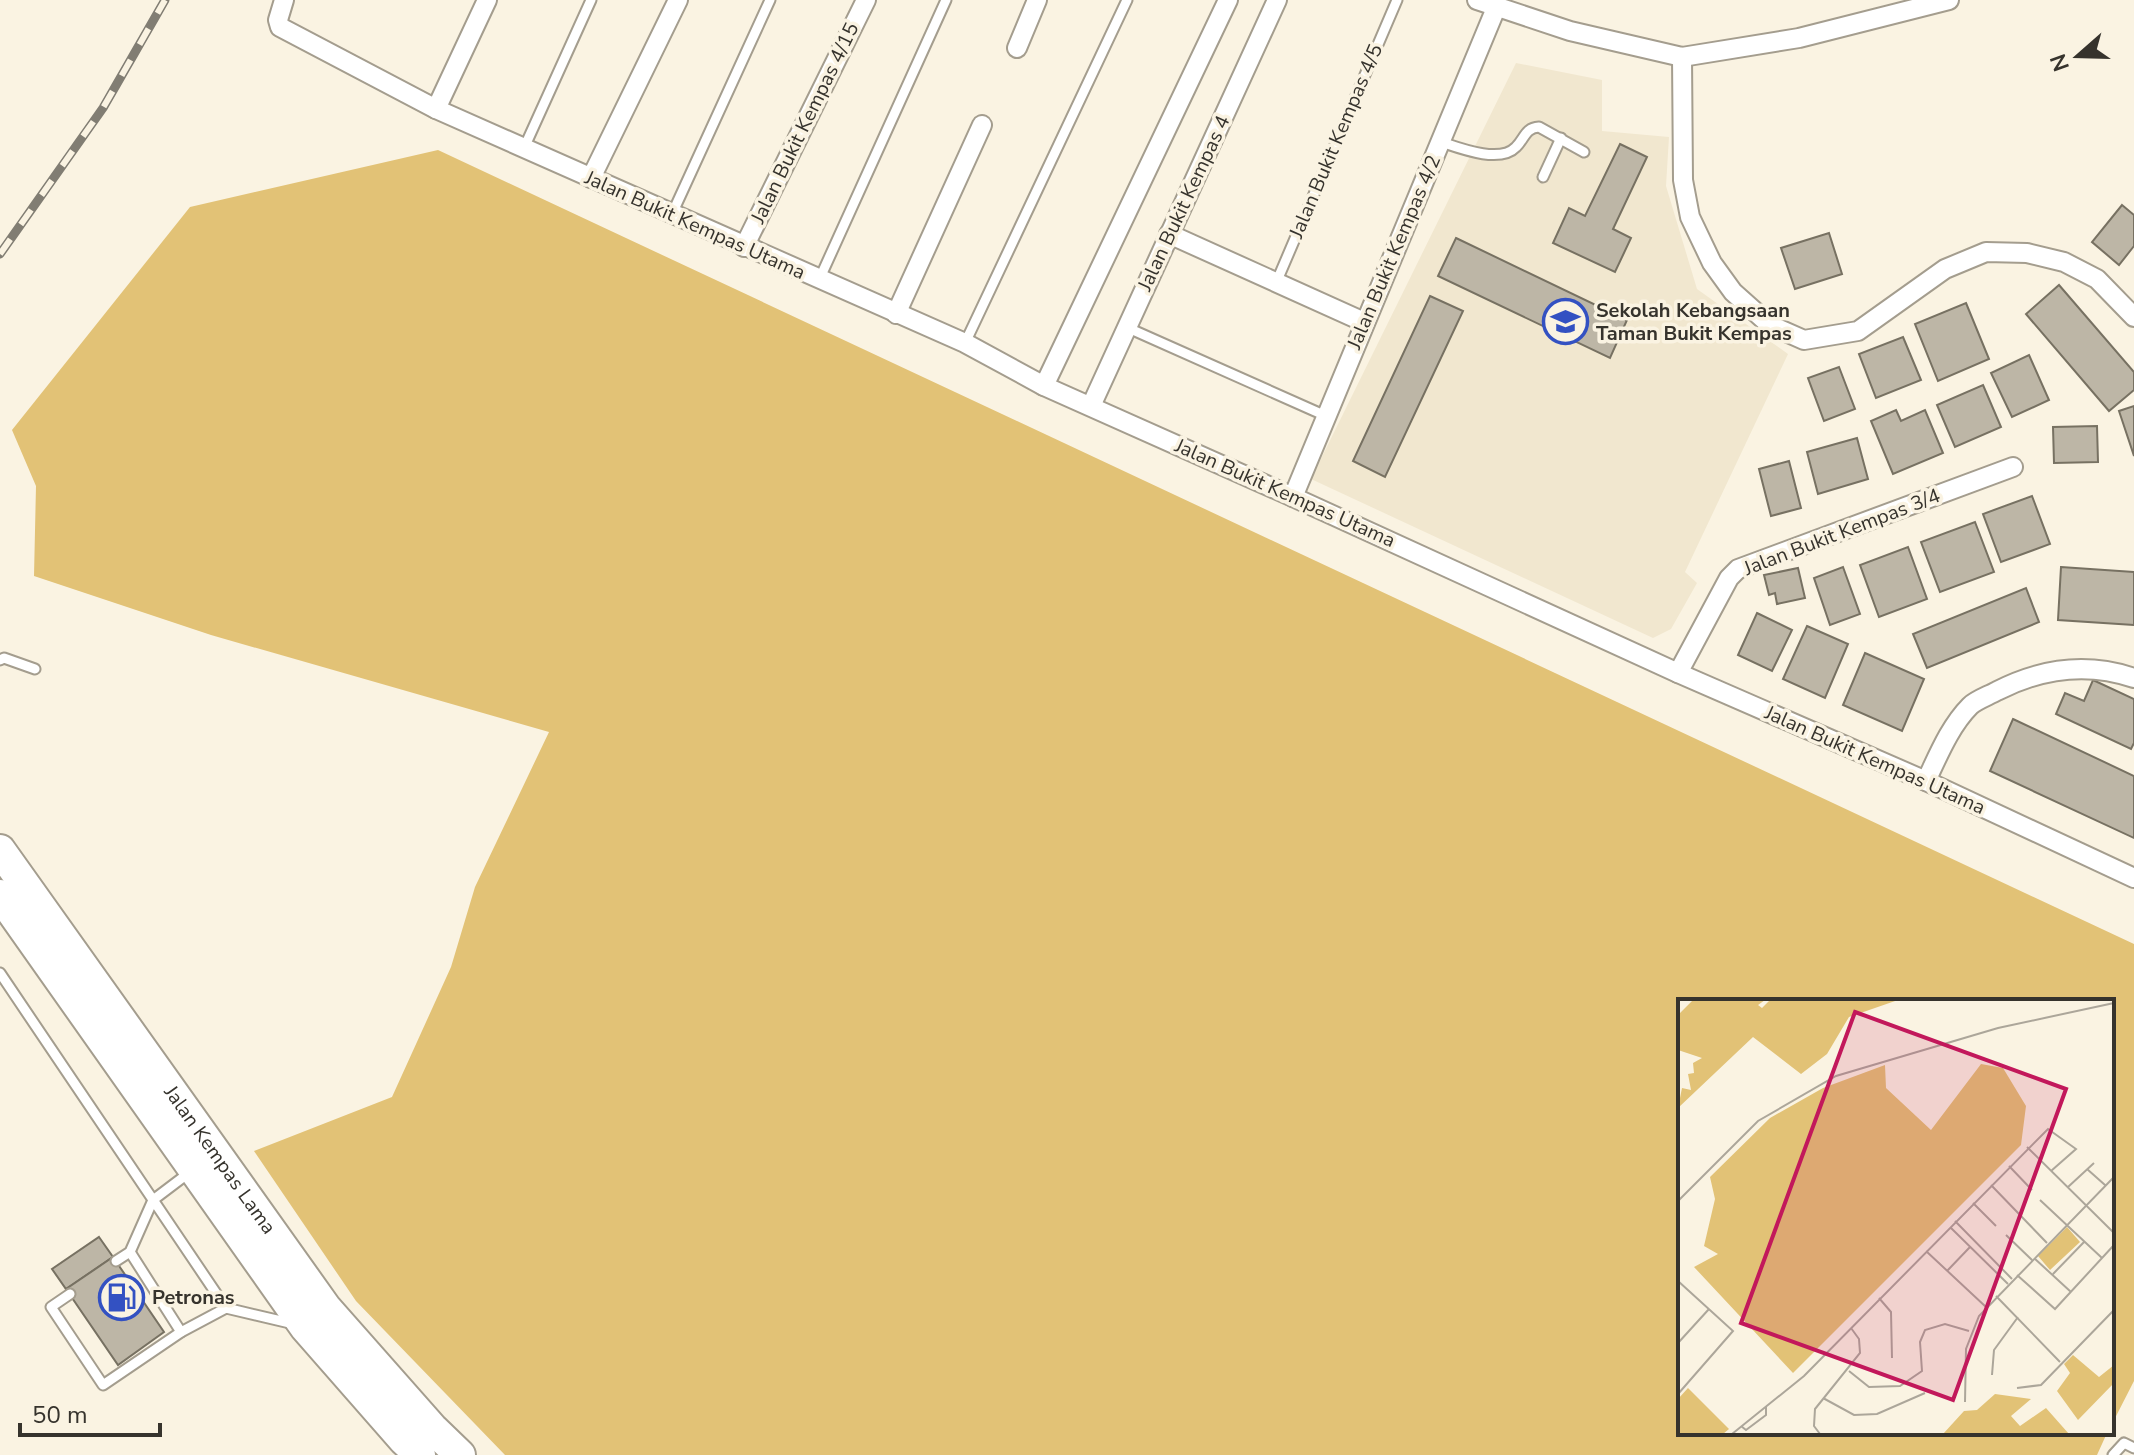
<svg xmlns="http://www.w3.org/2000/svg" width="2134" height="1455" font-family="'Nunito Sans',sans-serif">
<rect width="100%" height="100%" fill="#faf3e2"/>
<polygon fill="#f1e7cf" points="1516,63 1602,80 1602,131 1669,137 1666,186 1697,289 1788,354 1685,572 1697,583 1671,629 1653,638 1311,479"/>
<polygon fill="#e2c276" points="438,150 2134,944 2134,1381 2112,1424 2112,1001 1680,1001 1680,1433 2107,1433 2097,1455 505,1455 356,1301 254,1151 392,1097 451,967 475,887 549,732 211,635 34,576 36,486 12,430 190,207"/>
<g fill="#bdb6a6" stroke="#777162" stroke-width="2">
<polygon points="1620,144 1647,157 1613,229 1631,238 1615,272 1553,243 1569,208 1585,216"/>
<polygon points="2122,205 2134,215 2134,246 2119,265 2092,242"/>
<polygon points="1829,233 1842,274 1795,289 1781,248"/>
<polygon points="1456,238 1627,320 1610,358 1438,276"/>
<polygon points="2059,285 2134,372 2134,390 2109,411 2026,314"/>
<polygon points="1430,296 1463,311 1385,477 1353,461"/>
<polygon points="1966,303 1989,359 1938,381 1915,324"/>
<polygon points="1903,337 1921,380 1876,398 1859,354"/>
<polygon points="2029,355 2049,400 2012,417 1991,373"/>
<polygon points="1839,367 1855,409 1824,421 1808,378"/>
<polygon points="1983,385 2001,427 1955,447 1937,405"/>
<polygon points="2134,406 2134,456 2119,411"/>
<polygon points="1896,410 1901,421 1925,410 1943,453 1893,474 1871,421"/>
<polygon points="2097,426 2098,462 2054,463 2053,427"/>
<polygon points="1857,438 1868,479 1818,494 1807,452"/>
<polygon points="1789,461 1801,508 1771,516 1759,469"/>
<polygon points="2032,496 2050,544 2001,562 1983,514"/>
<polygon points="1975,522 1994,572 1940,592 1921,542"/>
<polygon points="1908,547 1927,599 1879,617 1860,565"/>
<polygon points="1843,567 1860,614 1830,625 1814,578"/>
<polygon points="2061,567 2134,572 2134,625 2058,620"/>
<polygon points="1798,568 1805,598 1777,604 1775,593 1769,595 1764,575"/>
<polygon points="2026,588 2039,622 1927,668 1913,634"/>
<polygon points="1757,613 1792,630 1772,671 1738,655"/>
<polygon points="1807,626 1848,644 1825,698 1783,679"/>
<polygon points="1865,653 1924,679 1902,731 1843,705"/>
<polygon points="2093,680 2134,699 2134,743 2131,749 2056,714 2065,693 2084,701"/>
<polygon points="2013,719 2134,776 2134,838 1990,771"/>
<polygon points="99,1237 113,1257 66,1289 52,1269"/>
<polygon points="113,1257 164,1332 118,1365 66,1289"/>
</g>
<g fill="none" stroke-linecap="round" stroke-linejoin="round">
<defs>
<g id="lane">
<path d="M1441,142C1459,148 1500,164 1516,147C1525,138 1525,128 1539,127L1584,152"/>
<polyline points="524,148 591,0"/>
<polyline points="1543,177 1561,138"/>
<polyline points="672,214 770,0"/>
<polyline points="819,280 946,0"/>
<polyline points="1276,283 1397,0"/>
<polyline points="1126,327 1326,416"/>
<polyline points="965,343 1127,0"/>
<polyline points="0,660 4,658 35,669"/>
<polyline points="0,973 226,1308"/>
<polyline points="130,1252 181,1332"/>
<polyline points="116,1261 130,1252 153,1200 190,1172"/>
<polyline points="70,1294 51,1307 103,1385 181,1332 226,1308 294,1324"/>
<polyline points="2113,1455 2124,1443 2134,1448"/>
</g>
<g id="street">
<polyline points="284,0 278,20 280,27 436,109 965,343 1044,386 1293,497 1678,673 1926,781 2134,878"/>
<polyline points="1477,0 1570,31 1682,57 1799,38 1949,0"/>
<polyline points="1017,48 1037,0"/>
<polyline points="1682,57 1683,180 1690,217 1712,263 1733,292 1770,325 1804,340 1858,331 1945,269 1986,252 2027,253 2064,262 2097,279 2134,317"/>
<polyline points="436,109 487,0"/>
<polyline points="591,178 678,0"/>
<polyline points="1169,234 1364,322"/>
<polyline points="744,247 866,0"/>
<polyline points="896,314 982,125"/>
<polyline points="1044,386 1228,0"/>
<polyline points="1091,406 1277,0"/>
<polyline points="1293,497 1496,8"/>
<polyline points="1678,673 1729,578 1738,569 2013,467"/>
<path d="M1926,781C1938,756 1950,726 1970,706C1976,700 1988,696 1997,691C2040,669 2087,662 2134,678"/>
</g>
<g id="primary">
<path id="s1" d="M0,850L326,1308L432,1428L460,1455"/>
<polyline points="0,895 305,1327 404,1440 420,1455"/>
</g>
</defs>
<use href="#lane" stroke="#a49d8e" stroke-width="13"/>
<use href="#street" stroke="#a49d8e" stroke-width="22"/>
<use href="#primary" stroke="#a49d8e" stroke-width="34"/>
<use href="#lane" stroke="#fff" stroke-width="9"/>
<use href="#street" stroke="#fff" stroke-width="18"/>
<use href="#primary" stroke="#fff" stroke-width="30"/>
<defs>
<polyline id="rail" points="0,254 103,108 165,0"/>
</defs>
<use href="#rail" stroke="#817d73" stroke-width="9"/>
<use href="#rail" stroke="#faf3e2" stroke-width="6" stroke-dasharray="18" stroke-linecap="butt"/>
</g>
<defs>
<symbol id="school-ring" viewBox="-11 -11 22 22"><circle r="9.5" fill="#faf3e2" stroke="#3351c2" stroke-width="1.5"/><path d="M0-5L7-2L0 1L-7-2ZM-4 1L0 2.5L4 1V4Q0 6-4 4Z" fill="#3351c2"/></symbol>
<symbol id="fuel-ring" viewBox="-11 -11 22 22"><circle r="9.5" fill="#faf3e2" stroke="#3351c2" stroke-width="1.5"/><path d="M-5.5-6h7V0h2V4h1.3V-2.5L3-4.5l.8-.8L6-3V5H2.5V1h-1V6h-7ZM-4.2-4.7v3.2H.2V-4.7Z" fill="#3351c2"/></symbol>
</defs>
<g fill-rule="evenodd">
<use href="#school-ring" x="1540" y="296" width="51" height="51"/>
<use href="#fuel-ring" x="96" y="1272" width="51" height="51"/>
</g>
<g text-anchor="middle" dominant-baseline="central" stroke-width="7" stroke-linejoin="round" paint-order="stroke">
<g font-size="20" fill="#36332d" stroke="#faf3e2">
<text transform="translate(805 123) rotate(-64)">Jalan Bukit Kempas 4/15</text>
<text transform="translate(1336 141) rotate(-67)">Jalan Bukit Kempas 4/5</text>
<text transform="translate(1184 203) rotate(-65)">Jalan Bukit Kempas 4</text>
<text transform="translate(695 225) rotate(24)">Jalan Bukit Kempas Utama</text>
<text transform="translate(1394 252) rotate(-67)">Jalan Bukit Kempas 4/2</text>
<text transform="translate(1285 493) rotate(24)">Jalan Bukit Kempas Utama</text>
<text transform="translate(1842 532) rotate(-21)">Jalan Bukit Kempas 3/4</text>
<text transform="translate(1875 760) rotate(24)">Jalan Bukit Kempas Utama</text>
<text stroke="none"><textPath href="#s1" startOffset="380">Jalan Kempas Lama</textPath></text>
</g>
<g font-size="20" font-weight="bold" fill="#36332d" stroke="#faf3e2" text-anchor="start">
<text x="1596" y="310">Sekolah Kebangsaan<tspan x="1596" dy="23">Taman Bukit Kempas</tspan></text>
<text x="152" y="1297">Petronas</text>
</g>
</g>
<g transform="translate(1678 999)">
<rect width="436" height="436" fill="#faf3e2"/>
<path d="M15,1H87L80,6L84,9L92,1H220L171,18L149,55L123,75L75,38L0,109L4,89L13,91L10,75L16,74L15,64L24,59L0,51V16ZM303,65L325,69L348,107L343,146L115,374L16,268L40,255L26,247L37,200L32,178L92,119L145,89L207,66L208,89L253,131ZM389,228L402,243L372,271L360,257ZM395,356L421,378L436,366V384L400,421L379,392L392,374L386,365ZM10,389L51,430L45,435H0V400ZM317,395L353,400L333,417L342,427L368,409L391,435H265L286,412L299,411Z" fill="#e2c276"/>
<path fill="none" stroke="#aca69a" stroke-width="2" d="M349,148L436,234M331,167L354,191M409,170L427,186M313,186L369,244M390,188L416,164M362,201L424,259M0,202L80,122L158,77L320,29L436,4M295,204L318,227M277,222L334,280M272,228L330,285M328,236L354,261M248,252L308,308M356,259L393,293M269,272L292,248M375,275L407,242M339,276L377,310L436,246M0,282L55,332L0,395M318,297L382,363M201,299L213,313L214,359M0,344L31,310M171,372L191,388L222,387L244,372L242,343L247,331L267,325L291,332M314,376L316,351L340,318M339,389L363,386L436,311M145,399L176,416L199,415L247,394M287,403L288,350L301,317L436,178M63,427L68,431L88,416V407M54,435L126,377L370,130L398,150L373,172M142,435L136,427L137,410L182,354L181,340L173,329"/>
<path fill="#c2185b" fill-opacity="0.15" stroke="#c2185b" stroke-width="4" d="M177,13L388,90L275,401L63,324Z"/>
<rect width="436" height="436" fill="none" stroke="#36332d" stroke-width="4"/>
</g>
<g transform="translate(2078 56) rotate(250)" stroke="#faf3e2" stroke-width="6" paint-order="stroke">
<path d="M0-6L14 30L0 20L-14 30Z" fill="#36332d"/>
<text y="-12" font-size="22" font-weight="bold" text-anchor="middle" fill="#36332d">N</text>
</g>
<path d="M20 1423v12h140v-12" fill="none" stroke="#36332d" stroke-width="4"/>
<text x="32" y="1423" font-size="24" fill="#36332d" stroke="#faf3e2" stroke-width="6" paint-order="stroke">50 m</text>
</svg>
